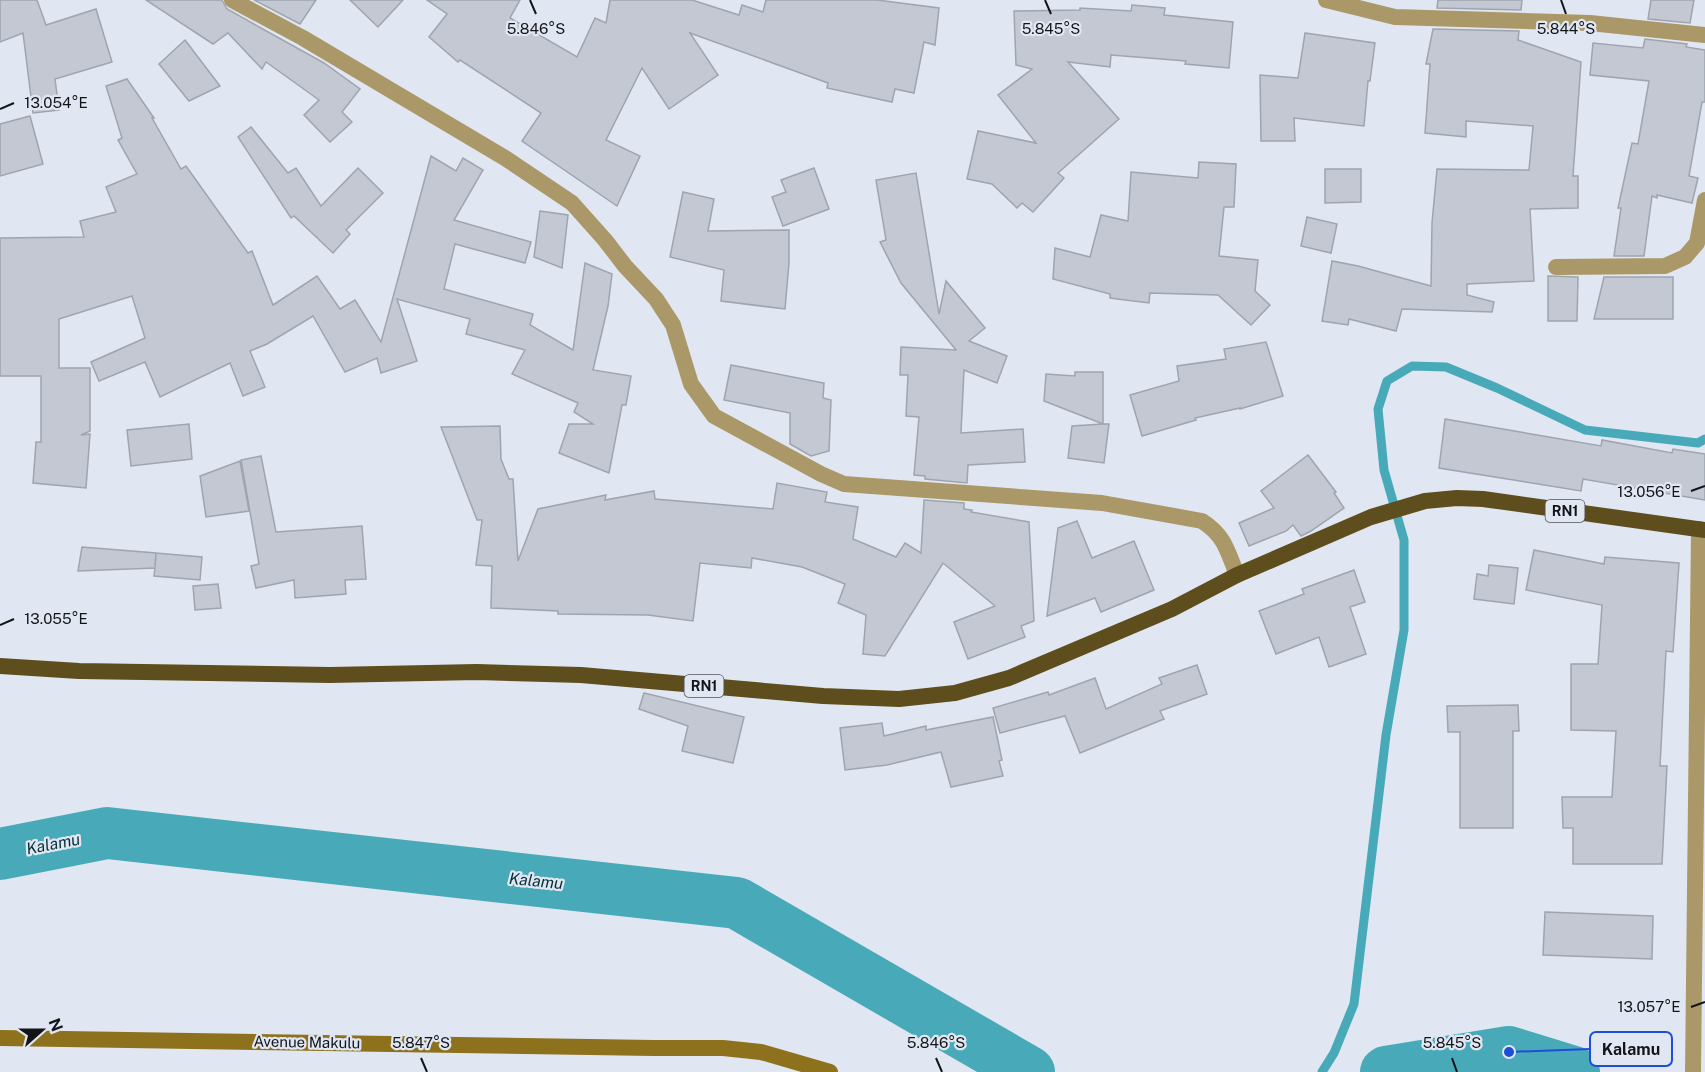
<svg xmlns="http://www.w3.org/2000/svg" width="1705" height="1072" font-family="'Public Sans',sans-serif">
<rect width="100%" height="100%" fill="#e1e7f2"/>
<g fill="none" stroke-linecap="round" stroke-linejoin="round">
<polyline stroke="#48aab9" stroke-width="9" points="1322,1072 1334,1053 1354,1004 1386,735 1404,630 1404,540 1384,470 1378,409 1387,381 1412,366 1446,367 1497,388 1585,430 1698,443 1705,439"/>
<g stroke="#48aab9" stroke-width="52">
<polyline points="0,854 107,833 737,903 1029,1072"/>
<polyline points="1386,1072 1509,1052 1574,1072"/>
</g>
</g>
<g fill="#c3c8d3" stroke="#9fa4af" stroke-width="1.5">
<polygon points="0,0 37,0 46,25 96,9 112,62 55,79 59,110 33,113 23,33 0,42"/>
<polygon points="146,0 222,0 227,9 324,63 360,89 342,112 352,122 330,142 304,115 319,100 266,62 262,69 228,33 213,44"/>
<polygon points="254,0 316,0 300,24"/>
<polygon points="350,0 403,0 378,27"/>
<polygon points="427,0 520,0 510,18 577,57 595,18 606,23 610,0 692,0 739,15 742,5 763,12 766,0 877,0 939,8 935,45 924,42 914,93 895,89 892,102 827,88 828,83 690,33 718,75 669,109 642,68 606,140 640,156 617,206 522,141 541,113 460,60 458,62 429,37 447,14"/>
<polygon points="1438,0 1522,0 1521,10 1437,8"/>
<polygon points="1651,0 1694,0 1690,23 1648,19"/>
<polygon points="1132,5 1165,8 1164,15 1233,22 1229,68 1185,64 1186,61 1111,55 1110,67 1068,62 1119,119 1058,173 1064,178 1033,212 1022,203 1017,208 992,184 967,179 978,131 1036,143 998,95 1032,69 1016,65 1014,11 1080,10 1080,8 1131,11"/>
<polygon points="1433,29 1519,31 1518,40 1581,62 1573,176 1578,176 1578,208 1530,209 1534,281 1467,284 1467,295 1494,302 1492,312 1402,309 1396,331 1349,319 1348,325 1322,321 1332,261 1358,266 1431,286 1432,223 1437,169 1529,170 1533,126 1466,121 1466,137 1425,133 1430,64 1426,64"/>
<polygon points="1305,33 1375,43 1370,81 1368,81 1364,126 1294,118 1295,141 1261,141 1260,75 1298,78"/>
<polygon points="1645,39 1687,44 1686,47 1705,50 1705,102 1702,102 1689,176 1698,178 1692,203 1657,195 1657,198 1652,196 1644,256 1614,256 1621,208 1618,208 1632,143 1638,144 1649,81 1590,75 1593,43 1643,48"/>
<polygon points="185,40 220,86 189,101 159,64"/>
<polygon points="127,79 154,118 152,118 181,169 186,166 248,253 252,251 273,305 317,276 340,309 355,300 381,342 431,156 456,171 463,158 483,170 454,220 531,242 525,263 455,244 444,289 533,314 530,325 573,350 585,263 612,274 608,306 593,370 631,376 626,405 622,405 609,473 559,453 569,424 593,424 574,412 578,403 512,374 525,350 466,334 470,319 397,299 417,361 381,373 377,358 345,372 313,316 267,344 250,351 265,387 243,396 230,363 160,397 145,362 99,381 91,362 145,338 132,296 59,319 59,368 90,368 90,431 81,435 90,434 86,488 33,483 36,442 41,442 41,376 0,376 0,238 84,237 80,221 116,212 106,187 137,174 118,140 122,138 106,86"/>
<polygon points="30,116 43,164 0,176 0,124"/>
<polygon points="251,127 288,173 296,168 321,206 358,168 383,193 346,230 350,234 333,253 294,216 291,218 238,137"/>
<polygon points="1199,162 1236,164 1234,207 1224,207 1219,256 1258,260 1255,291 1270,305 1251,325 1218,295 1150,293 1149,303 1110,298 1110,294 1053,279 1055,248 1090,257 1101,215 1128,221 1131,172 1198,178"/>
<polygon points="814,168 829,209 783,226 772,197 786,192 781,180"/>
<polygon points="1325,169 1361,169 1361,202 1325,203"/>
<polygon points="916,173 939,314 946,281 985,328 969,341 1007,356 997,383 964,370 961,433 1023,429 1025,462 968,465 967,483 925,479 925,476 914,475 919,417 906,416 908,375 900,375 901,347 956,350 901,283 880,242 886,240 876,180"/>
<polygon points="683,192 714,199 708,231 789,230 789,263 785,309 721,301 724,270 670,257"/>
<polygon points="540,211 568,215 562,268 534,257"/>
<polygon points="1307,217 1337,224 1331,253 1301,246"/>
<polygon points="1548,276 1578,277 1577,321 1548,321"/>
<polygon points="1604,277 1673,277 1673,319 1594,319"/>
<polygon points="1266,342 1283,396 1240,409 1240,408 1195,418 1196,420 1142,436 1130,395 1179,381 1177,366 1226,359 1224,349"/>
<polygon points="731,365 824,383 823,398 831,400 829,451 811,456 790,444 790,413 724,400"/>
<polygon points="1075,372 1103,372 1103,424 1109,424 1104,463 1068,458 1072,426 1103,424 1044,401 1046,374 1075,376"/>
<polygon points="1445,419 1601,446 1602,440 1672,453 1673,449 1705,454 1705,500 1583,479 1581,491 1439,468"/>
<polygon points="189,424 192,459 131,466 127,430"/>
<polygon points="500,426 501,459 509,479 513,479 518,561 538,509 606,495 605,500 654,491 655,499 773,509 777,483 827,492 825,502 858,507 853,539 896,557 905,543 921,553 924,500 964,503 964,509 972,510 971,512 1029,522 1034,621 1021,626 1025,637 968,659 954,622 995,606 943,563 885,656 863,654 866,615 838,603 845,584 802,567 752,558 751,568 700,563 693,621 648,615 558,614 558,611 491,608 492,566 476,565 482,520 477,520 441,427"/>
<polygon points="1308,455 1336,492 1334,493 1344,508 1311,531 1301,536 1293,525 1286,531 1249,546 1239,523 1274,508 1261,491"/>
<polygon points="261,456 276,532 362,526 366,579 345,580 346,594 295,598 294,580 256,588 251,566 259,564 241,460"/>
<polygon points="240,461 249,511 206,517 200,476"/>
<polygon points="1077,521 1092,558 1134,541 1154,590 1101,612 1095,598 1047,616 1058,528"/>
<polygon points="82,547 156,553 155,567 156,553 202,557 200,580 154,576 155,568 78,571"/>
<polygon points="1534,550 1604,564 1605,557 1679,563 1673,652 1666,651 1660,766 1667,766 1662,864 1573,864 1573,828 1563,828 1562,797 1612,797 1616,731 1571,730 1571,664 1598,664 1602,605 1526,590"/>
<polygon points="1489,565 1518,568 1514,604 1474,599 1477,574 1488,576"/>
<polygon points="1354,570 1365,602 1350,607 1366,654 1329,667 1319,637 1276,654 1259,611 1304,594 1302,589"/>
<polygon points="218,584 221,608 195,610 193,586"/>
<polygon points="1197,665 1207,694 1160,711 1164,719 1080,753 1065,716 1000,733 993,708 1048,692 1049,695 1095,678 1106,709 1162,684 1159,678"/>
<polygon points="644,693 744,717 733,763 682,751 688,726 639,709"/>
<polygon points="1518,705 1519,731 1513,731 1513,828 1460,828 1460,732 1448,732 1447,706"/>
<polygon points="993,717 1002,760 999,761 1003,776 951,787 941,752 887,765 845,770 840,728 882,723 884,736 926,726 926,730"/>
<polygon points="1545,912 1653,916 1652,959 1543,955"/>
</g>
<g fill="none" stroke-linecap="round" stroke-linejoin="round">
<g stroke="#ab9868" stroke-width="16">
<path d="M232,0L303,38L505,158L572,203L605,240L625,266L656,299L673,325L691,384L714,416L821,474L844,484L1102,503L1202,521C1225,536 1227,550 1237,575"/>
<polyline points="1326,0 1395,17 1590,23 1705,35"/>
<polyline points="1556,267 1665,266 1685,257 1697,243 1705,200"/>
<polyline points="1693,1072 1699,529"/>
</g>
<polyline stroke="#8d711c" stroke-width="16" points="0,1038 654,1048 723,1048 761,1052 830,1072"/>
<polyline stroke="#5f4e1d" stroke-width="16" points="0,666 79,671 330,675 477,672 581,675 823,696 899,699 955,693 1009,678 1172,609 1237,575 1371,517 1425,501 1457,498 1483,499 1705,530"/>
</g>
<path fill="none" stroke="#121418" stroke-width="2" d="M530,0L536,14M1045,0L1051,14M1561,0L1566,14M0,109L14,103M1691,491L1705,486M0,625L14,619M1691,1007L1705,1002M421,1058L427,1072M936,1058L942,1072M1452,1058L1457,1072"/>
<g text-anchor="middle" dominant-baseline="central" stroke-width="4.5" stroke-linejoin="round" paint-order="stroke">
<g fill="#e1e7f2" stroke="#505359" stroke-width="1.5">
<rect x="1545.5" y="500" width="39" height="22" rx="4.5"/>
<rect x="684.5" y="675" width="39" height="22" rx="4.5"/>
</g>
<g font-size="14" font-weight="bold" fill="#121418">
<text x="1565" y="511">RN1</text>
<text x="704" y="686">RN1</text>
</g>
<g font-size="15" fill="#121418" stroke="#e1e7f2">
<text transform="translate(307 1042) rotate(1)">Avenue Makulu</text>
</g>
<g font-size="16" font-style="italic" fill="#003036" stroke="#e1e7f2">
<text transform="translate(53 844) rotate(-11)">Kalamu</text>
<text transform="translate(536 881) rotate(6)">Kalamu</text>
</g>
</g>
<g font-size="15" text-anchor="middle" fill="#121418" stroke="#e1e7f2" stroke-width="4.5" stroke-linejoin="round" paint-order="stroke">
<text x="536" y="34">5.846°S</text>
<text x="1051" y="34">5.845°S</text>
<text x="1566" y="34">5.844°S</text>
<text x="56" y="108">13.054°E</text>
<text x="1649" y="497">13.056°E</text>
<text x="56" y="624">13.055°E</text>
<text x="1649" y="1012">13.057°E</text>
<text x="421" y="1048">5.847°S</text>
<text x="936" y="1048">5.846°S</text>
<text x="1452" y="1048">5.845°S</text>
</g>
<path fill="none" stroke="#1d4ed8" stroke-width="2" d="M1509 1052L1590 1049"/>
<circle fill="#1d4ed8" stroke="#e1e7f2" stroke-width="2" cx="1509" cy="1052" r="6"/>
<rect fill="#e1e7f2" stroke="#1d4ed8" stroke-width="2" x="1590" y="1032" width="82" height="34" rx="6"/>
<g font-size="16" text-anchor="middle" font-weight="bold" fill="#121418">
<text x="1631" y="1055">Kalamu</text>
</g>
<g transform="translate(42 1030) rotate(69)" stroke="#e1e7f2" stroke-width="4.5" paint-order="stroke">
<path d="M0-4.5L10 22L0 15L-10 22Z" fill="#121418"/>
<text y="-9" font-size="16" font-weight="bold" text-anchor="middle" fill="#121418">N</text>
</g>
</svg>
